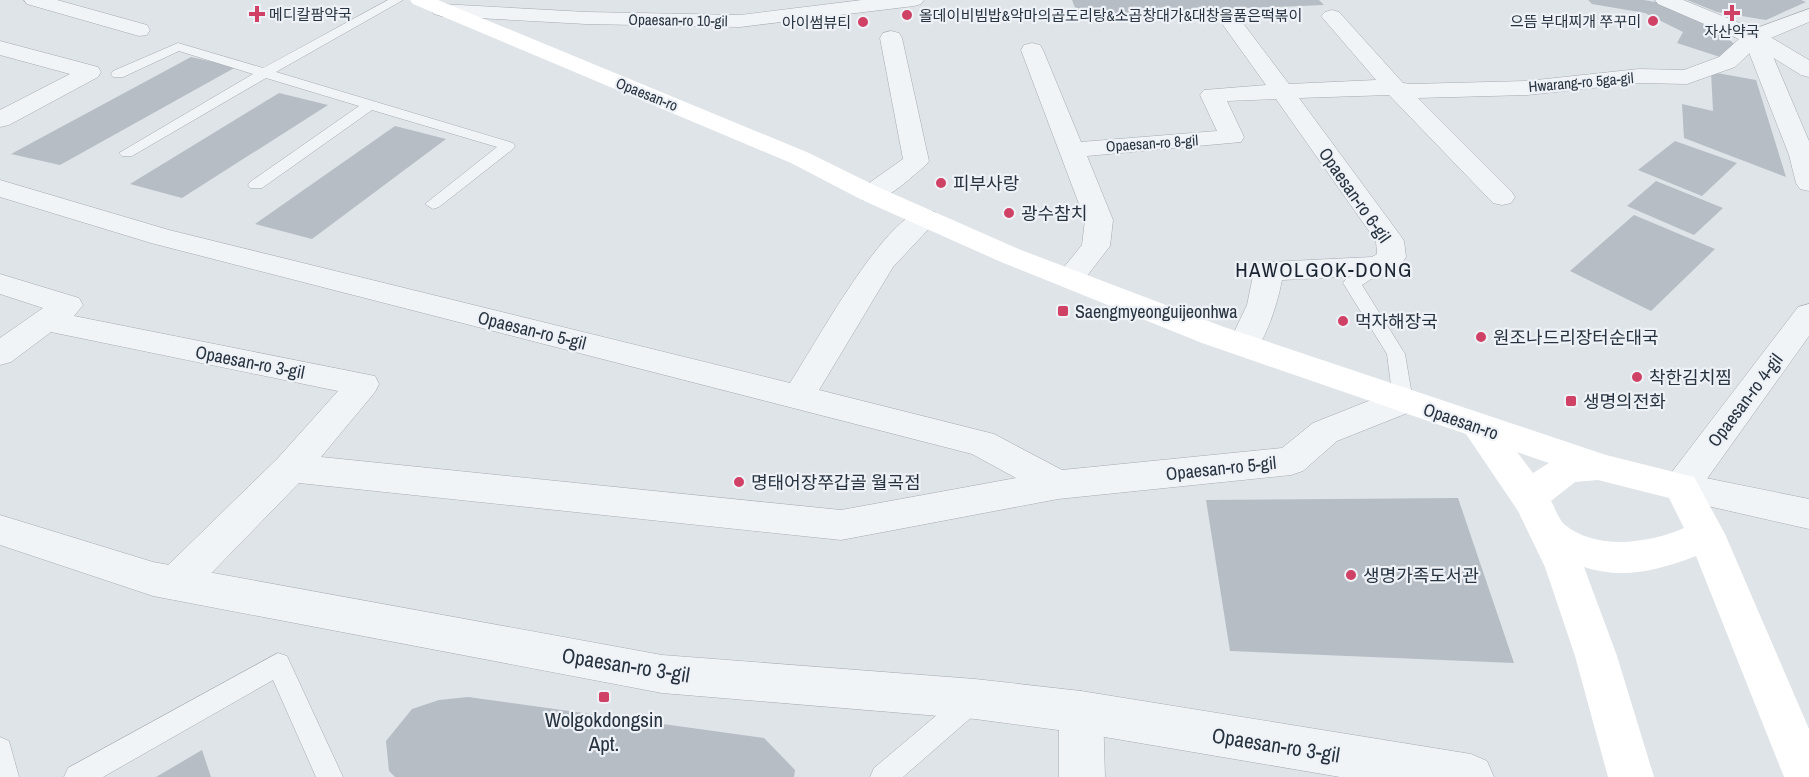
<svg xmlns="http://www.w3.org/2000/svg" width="1809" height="777" font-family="'Archivo Narrow','Noto Sans KR',sans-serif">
<rect width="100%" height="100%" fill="#dfe4e8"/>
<g fill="#b6bdc5">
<polygon points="1072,0 1319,0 1324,5 1078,15"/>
<polygon points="1588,0 1644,0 1661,3 1721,31 1734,44 1720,57 1677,43 1683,32 1645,13 1592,4"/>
<polygon points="1687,0 1801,0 1806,2 1766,20 1717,12"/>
<polygon points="191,57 236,67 60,165 11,154"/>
<polygon points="1711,72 1756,80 1786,177 1684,138 1682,104 1713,111"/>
<polygon points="279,93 328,105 182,198 130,184"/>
<polygon points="395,126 446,139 312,239 255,224"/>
<polygon points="1675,141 1737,163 1702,196 1638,170"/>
<polygon points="1656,181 1723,208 1694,235 1627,206"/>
<polygon points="1634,215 1715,249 1651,311 1570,271"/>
<polygon points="1458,498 1514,663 1230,651 1206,500"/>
<polygon points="468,697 764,738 795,770 794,777 395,777 389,771 386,741 412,709 439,700"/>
<polygon points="202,750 211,777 156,777"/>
</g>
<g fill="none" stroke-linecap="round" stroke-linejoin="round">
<defs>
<g id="service">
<polygon points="388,0 403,0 276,72 513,143 515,146 513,149 439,207 433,209 425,204 497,147 372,110 262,188 250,188 248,185 250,182 359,106 266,78 132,156 122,156 119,153 253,74 179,51 123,77 113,77 111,74 113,71 178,43 263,68"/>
<polygon points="1379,261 1385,262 1388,266 1385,270 1362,285 1405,354 1413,401 1410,406 1403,408 1396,406 1393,401 1387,354 1343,283 1346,279"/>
<polygon points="278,653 287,656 343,777 316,777 273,680 103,777 64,777 68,768"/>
<polygon points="972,689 981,693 985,701 981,709 903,777 870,777 874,768 963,693"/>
<polygon points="0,737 9,741 19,777 0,777"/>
</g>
<g id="minor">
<polygon points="24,0 57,0 147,25 150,30 147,35 139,36 27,4"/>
<polygon points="862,0 924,0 921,4 914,6 740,27 586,24 441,16 434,14 431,10 434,6 441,4 586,12 740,15"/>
<path d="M1655,0H1683L1762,32L1809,60V77L1801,75L1756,47L1735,67L1687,84L1639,83L1527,95L1418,98L1511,191L1515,197L1511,203L1502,205L1493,203L1389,95L1299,98L1400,235L1404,241L1406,257C1400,267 1391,272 1379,275L1282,280C1277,305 1269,330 1255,353L1244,356L1233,353L1228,345L1247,305L1254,271L1259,264L1269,262L1372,257L1377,254L1376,241L1276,99L1227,101L1244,137L1241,142L1087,156L1113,220L1110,246L1080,285L1070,287L1060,285L1055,278L1082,245L1085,220L1021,50L1024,45L1032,43L1040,45L1043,50L1081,142L1217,131L1200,95L1204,90L1266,85L1218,18L1222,14L1229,12L1236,14L1289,84L1376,80L1321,16L1325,12L1332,10L1339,12L1403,83L1411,84L1527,81L1639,69L1684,70L1719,57L1739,39L1658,4Z"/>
<path d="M891,31L899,33L902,38L929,161L925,166C907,180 885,205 862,200L858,194L862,188L903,159L880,38L883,33Z"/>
<polygon points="0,41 98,67 101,72 98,77 9,125 0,127 0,110 70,74 0,55"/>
<path d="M0,180L169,230L790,383C815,344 878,229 917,212C923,209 928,211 935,212L939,218L893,267L819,390L994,434L1062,470L1282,448L1313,423L1391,392L1403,389L1415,392L1420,401L1415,410L1337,441L1303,471L1291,475L1058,499L841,540L299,483L190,595L176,600L162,595L156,583L162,571L278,458L338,391L51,332L11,362L0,365V338L43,308L0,294V274L79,298L83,305L74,316L375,376L379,384L375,392L321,457L841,510L1016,478L972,454L151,243L0,197Z"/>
<polygon points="1681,473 1809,499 1809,529 1668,497 1663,487 1668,477"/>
<polygon points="1081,691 1096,697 1103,712 1105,777 1059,777 1059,712 1066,697"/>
</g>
<g id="tertiary">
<polygon points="1809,9 1809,22 1766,40 1809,141 1809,191 1800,189 1796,183 1789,155 1743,37 1746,32"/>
<polygon points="1809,304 1809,336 1694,497 1681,501 1668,497 1663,487 1668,477 1798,307"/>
<polygon points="0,515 153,562 662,655 975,679 1081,691 1471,754 1487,761 1494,777 1340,777 1081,733 975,719 662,693 153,596 0,545"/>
</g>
</defs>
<use href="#service" stroke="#a4abb2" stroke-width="1"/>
<use href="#minor" stroke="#a4abb2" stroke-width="1"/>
<use href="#tertiary" stroke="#a4abb2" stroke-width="1"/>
<use href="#service" fill="#f1f4f7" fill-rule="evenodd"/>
<use href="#minor" fill="#f1f4f7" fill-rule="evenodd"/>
<use href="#tertiary" fill="#f1f4f7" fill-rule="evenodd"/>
<path fill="#fff" fill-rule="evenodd" d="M410,0H438L809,153L880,188L1021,250L1224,327L1606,455L1694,477L1725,534L1809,729V777H1784L1696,556C1659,570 1623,580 1584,567L1617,656L1654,777H1608L1575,656L1545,567L1518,511L1466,434L1202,343L1001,262L862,200L791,163L413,4ZM1517,452L1549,463L1533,473ZM1598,480L1669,498L1684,528C1650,543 1597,551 1565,525C1559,520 1555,508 1551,501L1575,482Z"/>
</g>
<g fill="#d04166" stroke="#eef2f6" stroke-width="2">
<path d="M1729 4h6v6h6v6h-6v6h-6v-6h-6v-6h6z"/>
<path d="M254 5h6v6h6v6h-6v6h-6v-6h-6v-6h6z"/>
<circle cx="907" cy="15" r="6"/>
<circle cx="1653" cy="21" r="6"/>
<circle cx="863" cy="22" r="6"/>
<circle cx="941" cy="183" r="6"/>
<circle cx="1009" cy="213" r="6"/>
<rect x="1057" y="305" width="12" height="12" rx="3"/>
<circle cx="1343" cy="321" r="6"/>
<circle cx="1481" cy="337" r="6"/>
<circle cx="1637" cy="377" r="6"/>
<rect x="1565" y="395" width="12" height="12" rx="3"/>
<circle cx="739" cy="482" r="6"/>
<circle cx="1351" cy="575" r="6"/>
<rect x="598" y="691" width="12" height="12" rx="3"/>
</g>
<g text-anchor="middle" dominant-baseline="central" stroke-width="4.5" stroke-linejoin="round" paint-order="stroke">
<g font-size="15" fill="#273340" stroke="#eef2f6" text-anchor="start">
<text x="269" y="14">메디칼팜약국</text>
<text x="919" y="15">올데이비빔밥&amp;악마의곱도리탕&amp;소곱창대가&amp;대창을품은떡볶이</text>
<text x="1641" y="21" text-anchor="end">으뜸 부대찌개 쭈꾸미</text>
<text x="851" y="22" text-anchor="end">아이썸뷰티</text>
<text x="1732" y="31" text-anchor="middle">자산약국</text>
</g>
<g font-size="15" fill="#273340" stroke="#eef2f6">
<text transform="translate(678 20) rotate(1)">Opaesan-ro 10-gil</text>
<text transform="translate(1581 82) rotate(-5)">Hwarang-ro 5ga-gil</text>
<text transform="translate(647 94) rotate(22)">Opaesan-ro</text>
<text transform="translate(1152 143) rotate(-4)">Opaesan-ro 8-gil</text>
</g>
<g font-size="18" fill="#273340" stroke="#eef2f6" text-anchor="start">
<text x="953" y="183">피부사랑</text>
<text x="1021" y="213">광수참치</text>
<text x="1075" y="311">Saengmyeonguijeonhwa</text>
<text x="1355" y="321">먹자해장국</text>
<text x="1493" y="337">원조나드리장터순대국</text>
<text x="1649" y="377">착한김치찜</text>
<text x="1583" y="401">생명의전화</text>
<text x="751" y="482">명태어장쭈갑골 월곡점</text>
<text x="1363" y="575">생명가족도서관</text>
</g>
<g font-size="18" fill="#273340" stroke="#eef2f6">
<text transform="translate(1355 195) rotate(55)">Opaesan-ro 6-gil</text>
<text transform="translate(532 330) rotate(14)">Opaesan-ro 5-gil</text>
<text transform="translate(250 362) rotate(11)">Opaesan-ro 3-gil</text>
<text transform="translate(1745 400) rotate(-53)">Opaesan-ro 4-gil</text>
<text transform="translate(1461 421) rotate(19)">Opaesan-ro</text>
<text transform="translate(1221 468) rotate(-6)">Opaesan-ro 5-gil</text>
</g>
<g font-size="21" letter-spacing="1.5" fill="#1a2430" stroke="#eef2f6">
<text x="1324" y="269">HAWOLGOK-DONG</text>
</g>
<g font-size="21" fill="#273340" stroke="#eef2f6">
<text transform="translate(626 665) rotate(9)">Opaesan-ro 3-gil</text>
<text transform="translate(1276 745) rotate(9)">Opaesan-ro 3-gil</text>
</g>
<g font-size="21" fill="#273340" stroke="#eef2f6">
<text x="604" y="719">Wolgokdongsin<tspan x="604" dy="24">Apt.</tspan></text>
</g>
</g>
</svg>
